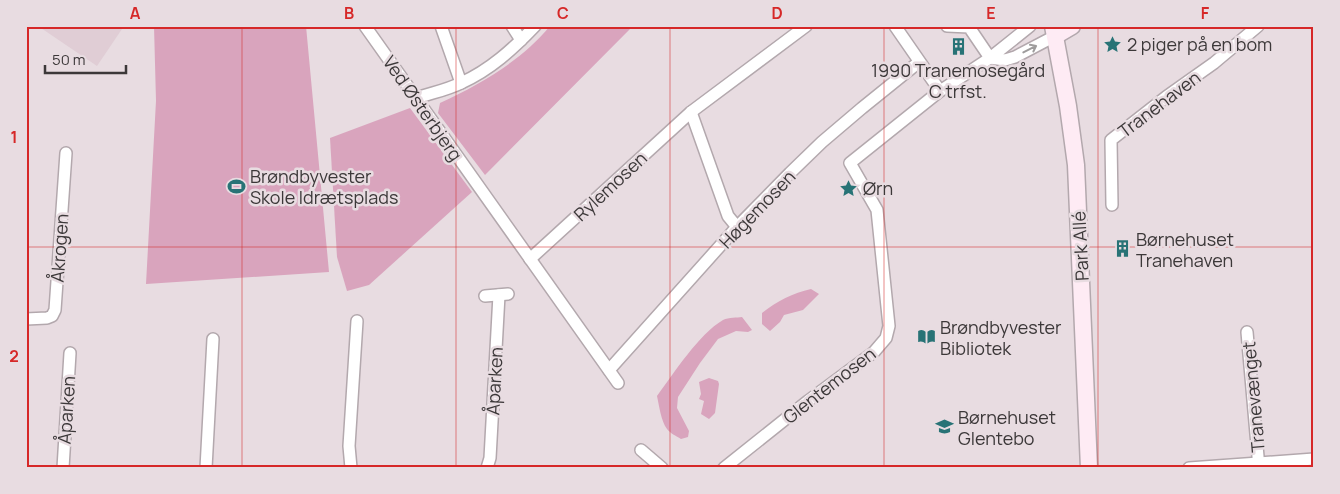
<svg xmlns="http://www.w3.org/2000/svg" width="1340" height="494" font-family="Manrope,sans-serif">
<rect width="100%" height="100%" fill="#e8dce1"/>
<polygon fill="#e0cdd5" points="38,26 124,26 97,66"/>
<g fill="#d9a4bd">
<polygon points="154,26 306,26 329,272 146,284 156,101"/>
<path d="M550,26H633L485,175L438,113L440,103C481,84 521,61 550,26Z"/>
<polygon points="410,108 472,192 369,285 347,291 337,257 330,138"/>
<path d="M811,289L819,294L803,310L784,315L780,322L770,331L762,324V313C777,301 793,293 811,289Z"/>
<path d="M742,317L752,330L748,332L736,331L718,339L700,363L678,397L677,408L689,431L688,437L681,439C676,436 670,433 667,429C661,421 659,405 657,396C674,373 699,334 723,320C729,317 737,318 742,317Z"/>
<polygon points="709,378 718,381 719,384 715,413 709,419 701,414 704,401 699,399 701,394 699,382"/>
</g>
<g fill="none" stroke-linecap="round" stroke-linejoin="round">
<defs>
<g id="street">
<polyline points="365,26 618,383"/>
<polyline points="441,26 461,83"/>
<polyline points="512,26 521,40"/>
<polyline points="895,26 940,91"/>
<polyline points="947,26 969,27 990,58"/>
<polyline points="990,58 1005,60 1015,57 1055,36"/>
<path d="M417,98C431,93 447,90 461,83C490,70 513,49 535,26"/>
<polyline points="691,112 728,216 737,227"/>
<polyline points="1112,205 1111,140 1166,97 1214,63 1258,26"/>
<polyline points="530,259 691,112 806,26"/>
<polyline points="485,296 508,294"/>
<polyline points="26,319 47,318 52,316 55,310 66,153"/>
<polyline points="1247,332 1259,468"/>
<polyline points="609,370 737,227 790,173 822,142 862,108 919,62"/>
<polyline points="641,450 662,468"/>
<polyline points="63,468 70,353"/>
<polyline points="206,468 213,339"/>
<polyline points="351,468 349,446 357,321"/>
<polyline points="487,468 490,458 499,295"/>
<polyline points="724,468 808,401 874,352 886,338 889,326 877,210 850,163 940,91 990,58 1030,26"/>
<polyline points="1189,468 1314,459"/>
</g>
<g id="secondary">
<polyline points="1053,26 1068,106 1076,165 1089,468"/>
<polyline points="1055,36 1072,26"/>
</g>
</defs>
<use href="#street" stroke="#b3a8ad" stroke-width="14"/>
<use href="#secondary" stroke="#b3a8ad" stroke-width="19"/>
<use href="#street" stroke="#fff" stroke-width="11"/>
<use href="#secondary" stroke="#feebf4" stroke-width="16"/>
</g>
<defs><path id="oneway-shaft" d="M-6 0H5M1.5-3L5.5 0L1.5 3" fill="none" stroke-width="1.6" stroke-linecap="round" stroke-linejoin="round" transform="scale(1.25)"/></defs>
<use stroke="#9e9c9c" href="#oneway-shaft" transform="translate(1030 49) rotate(-27)"/>
<path fill="none" stroke="#d62828" stroke-width="1" stroke-opacity="0.55" d="M242,26V468M456,26V468M670,26V468M884,26V468M1098,26V468M26,247H1314"/>
<defs>
<symbol id="sight-bare" viewBox="-9 -9 18 18"><path d="M0-6L1.8-2.2L6-1.7L2.9 1.2L3.7 5.4L0 3.3L-3.7 5.4L-2.9 1.2L-6-1.7L-1.8-2.2Z" fill="#287376" stroke="#e8dce1" stroke-width="2.5" paint-order="stroke"/></symbol>
<symbol id="building-bare" viewBox="-9 -9 18 18"><path d="M-4-6H4V6H1V3H-1V6H-4ZM-2.5-4.3h1.7v1.8h-1.7ZM.8-4.3h1.7v1.8H.8ZM-2.5-1h1.7V.8h-1.7ZM.8-1h1.7V.8H.8Z" fill="#287376" stroke="#e8dce1" stroke-width="2.5" paint-order="stroke"/></symbol>
<symbol id="stadium-bare" viewBox="-9 -9 18 18"><path d="M0-5a6.5 5 0 1 0 0 10a6.5 5 0 1 0 0-10ZM-3.5-1.8h7v3.6h-7Z" fill="#287376" stroke="#e8dce1" stroke-width="2.5" paint-order="stroke"/></symbol>
<symbol id="library-bare" viewBox="-9 -9 18 18"><path d="M-6-4Q-3-5.5-.7-3.5V5Q-3 3-6 4ZM6-4Q3-5.5 .7-3.5V5Q3 3 6 4Z" fill="#287376" stroke="#e8dce1" stroke-width="2.5" paint-order="stroke"/></symbol>
<symbol id="school-bare" viewBox="-9 -9 18 18"><path d="M0-5L7-2L0 1L-7-2ZM-4 1L0 2.5L4 1V4Q0 6-4 4Z" fill="#287376" stroke="#e8dce1" stroke-width="2.5" paint-order="stroke"/></symbol>
</defs>
<g fill-rule="evenodd">
<use href="#sight-bare" x="1100" y="32" width="25" height="25"/>
<use href="#building-bare" x="946" y="34" width="25" height="25"/>
<use href="#stadium-bare" x="224" y="174" width="25" height="25"/>
<use href="#sight-bare" x="836" y="176" width="25" height="25"/>
<use href="#building-bare" x="1110" y="236" width="25" height="25"/>
<use href="#library-bare" x="914" y="324" width="25" height="25"/>
<use href="#school-bare" x="932" y="414" width="25" height="25"/>
</g>
<g text-anchor="middle" dominant-baseline="central" stroke-width="5" stroke-linejoin="round" paint-order="stroke">
<g font-size="18" fill="#3c3839" stroke="#e8dce1" text-anchor="start">
<text x="1127" y="44">2 piger på en bom</text>
<text x="958" y="70" text-anchor="middle">1990 Tranemosegård<tspan x="958" dy="21">C trfst.</tspan></text>
<text x="250" y="176">Brøndbyvester<tspan x="250" dy="21">Skole Idrætsplads</tspan></text>
<text x="863" y="188">Ørn</text>
<text x="1136" y="239">Børnehuset<tspan x="1136" dy="21">Tranehaven</tspan></text>
<text x="940" y="327">Brøndbyvester<tspan x="940" dy="21">Bibliotek</tspan></text>
<text x="958" y="417">Børnehuset<tspan x="958" dy="21">Glentebo</tspan></text>
</g>
<g font-size="18" fill="#3c3839" stroke="#e8dce1">
<text transform="translate(1159 104) rotate(-37)">Tranehaven</text>
<text transform="translate(423 108) rotate(55)">Ved Østerbjerg</text>
<text transform="translate(610 186) rotate(-43)">Rylemosen</text>
<text transform="translate(757 209) rotate(-46)">Høgemosen</text>
<text transform="translate(1080 246) rotate(-93)">Park Allé</text>
<text transform="translate(59 248) rotate(-86)">Åkrogen</text>
<text transform="translate(494 381) rotate(-87)">Åparken</text>
<text transform="translate(829 385) rotate(-38)">Glentemosen</text>
<text transform="translate(1253 397) rotate(-95)">Tranevænget</text>
<text transform="translate(66 410) rotate(-86)">Åparken</text>
</g>
</g>
<rect width="1340" height="494" fill="none" stroke="#e8dce1" stroke-width="55"/>
<path d="M45 65v8h81v-8" fill="none" stroke="#3c3839" stroke-width="2.5"/>
<text x="52" y="65" font-size="15" fill="#3c3839" stroke="#e8dce1" stroke-width="4" paint-order="stroke">50 m</text>
<rect x="28" y="28" width="1284" height="438" fill="none" stroke="#d62828" stroke-width="2"/>
<g font-size="16" text-anchor="middle" font-weight="bold" fill="#d62828">
<text x="135" y="19">A</text>
<text x="349" y="19">B</text>
<text x="563" y="19">C</text>
<text x="777" y="19">D</text>
<text x="991" y="19">E</text>
<text x="1205" y="19">F</text>
<text x="14" y="143">1</text>
<text x="14" y="362">2</text>
</g>
</svg>
